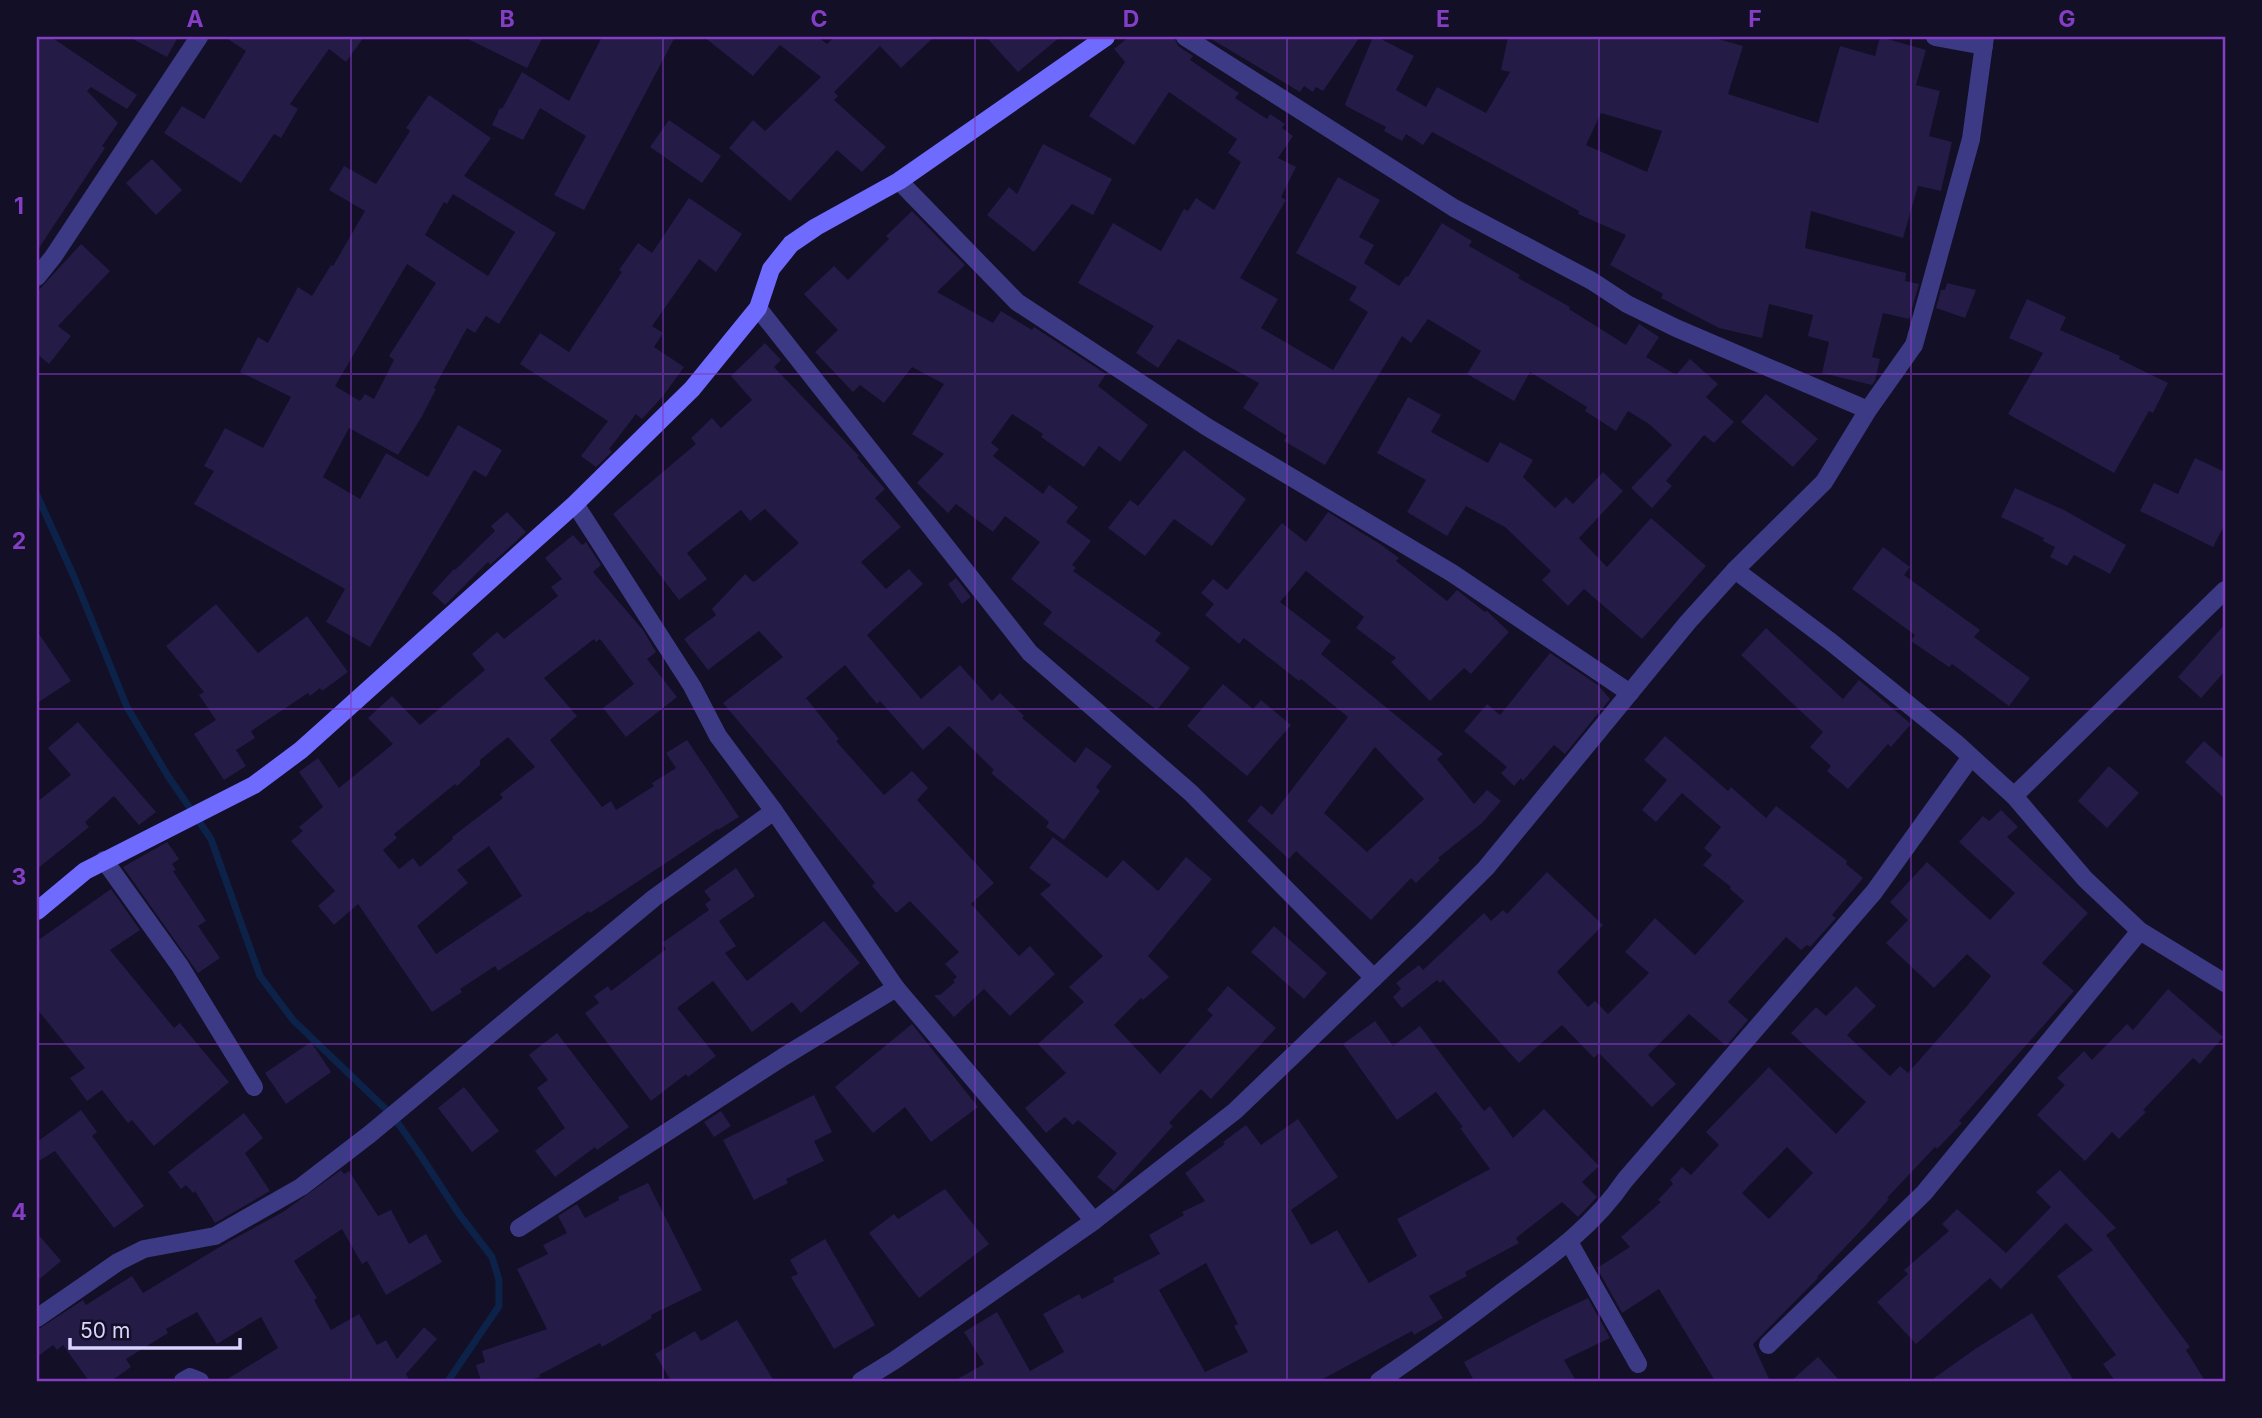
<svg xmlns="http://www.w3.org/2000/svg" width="2262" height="1418" font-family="Inter,sans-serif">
<rect width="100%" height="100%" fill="#130f26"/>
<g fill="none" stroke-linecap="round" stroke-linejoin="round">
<polyline stroke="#0c2248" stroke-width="7" points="37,495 75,579 127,707 168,776 211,839 260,976 293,1020 392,1115 417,1150 459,1214 492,1257 499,1280 499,1306 448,1381"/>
</g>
<g fill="#241b47" fill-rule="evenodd">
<polygon points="37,37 51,37 137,95 127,109 91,87 87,91 118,123 102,146 105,148 37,251"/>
<polygon points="129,37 178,37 167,57"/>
<polygon points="225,37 364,37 346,62 329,49 290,104 298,109 281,138 274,134 241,183 164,133 182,106 204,119 246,51"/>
<polygon points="464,37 543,37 527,68"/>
<polygon points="602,37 675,37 584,210 554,195 586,136 540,108 523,140 492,125 500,108 502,109 522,72 569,101"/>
<polygon points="704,37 818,37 827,44 834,37 934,37 901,68 880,46 834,92 838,96 834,100 886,147 862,172 837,150 790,201 729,148 753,120 765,131 821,77 780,45 753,76"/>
<polygon points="986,37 1060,37 1018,72"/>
<polygon points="1129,37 1174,37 1178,46 1193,56 1190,60 1239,93 1235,98 1267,119 1270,114 1285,124 1282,128 1293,136 1278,158 1296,167 1281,197 1286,200 1240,278 1278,299 1261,328 1333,370 1368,312 1349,300 1357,287 1296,253 1338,177 1380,200 1359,237 1374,245 1364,263 1399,286 1406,276 1408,277 1442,223 1472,241 1469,246 1520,275 1518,278 1570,307 1569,309 1626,345 1639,324 1659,337 1646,357 1676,375 1690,359 1718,384 1706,397 1734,422 1714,443 1704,435 1666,481 1672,486 1652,508 1631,488 1672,445 1649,424 1628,411 1616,431 1585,411 1587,407 1530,372 1514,401 1467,374 1481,351 1428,319 1411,343 1402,336 1325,465 1284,441 1287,436 1243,408 1259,383 1178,339 1158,368 1136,353 1154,326 1078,283 1113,223 1161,251 1184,209 1188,211 1196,198 1214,210 1241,162 1228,153 1237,139 1169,92 1134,145 1089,116 1125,62 1114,49"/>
<polygon points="1208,37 1360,37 1323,91 1316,87 1313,92 1304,86 1300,92"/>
<path d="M1373,37H1377L1414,56L1396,90L1426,107L1437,87L1486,113L1510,72L1501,70L1508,37H1711L1743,46L1728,94L1818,123L1840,46L1875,56L1880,37L1926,50L1916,85L1940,91L1929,136L1952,142L1941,191L1918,186L1903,238L1811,211L1805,248L1906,273L1905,281L1919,284L1909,319L1883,313L1872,357L1880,359L1875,381L1872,385L1822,373L1829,342L1808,336L1813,315L1769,304L1762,338L1719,328L1661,298L1663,294L1610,265L1626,235L1578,214L1579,211L1432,132L1423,145L1406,134L1402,141L1384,131L1386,127L1346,106L1345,104ZM1601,113L1662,131L1647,172L1586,145Z"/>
<path d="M429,95L491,138L464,176L556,233L499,324L486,316L475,333L467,328L434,388L436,389L421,418L398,455L349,428L323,477L360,499L386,453L428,477L458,425L502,450L486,477L474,470L370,647L326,622L345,589L194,504L214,471L204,466L225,428L263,448L291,397L240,372L258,337L268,343L298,287L312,296L331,265L333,266L365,211L329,190L344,166L376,184L410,131L406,128ZM453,194L515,232L488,276L425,235L444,202L447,204ZM407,264L436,283L389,356L394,360L374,399L365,394L360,401L335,386Z"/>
<polygon points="669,120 721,156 702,183 650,147"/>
<polygon points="1043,144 1112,179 1093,215 1072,204 1034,252 987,215 1009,187 1017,194"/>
<polygon points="152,159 182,190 156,215 126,183"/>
<polygon points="689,198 742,234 716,272 699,259 652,326 663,333 654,347 684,367 663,396 642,419 636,414 609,449 612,452 596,467 581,456 608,421 520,364 540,333 569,352 622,272 619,270 638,243 652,253"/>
<polygon points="912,211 965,265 937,292 993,323 1001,311 1032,330 1034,327 1106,374 1098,386 1148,425 1120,462 1099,446 1084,467 1041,437 1043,434 1012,414 991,443 999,449 993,456 1043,494 1049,485 1078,507 1066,522 1091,541 1072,565 1076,568 1073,571 1161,633 1155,641 1190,668 1157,710 1043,624 1052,612 1011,579 1040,542 1005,516 993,532 956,504 948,513 917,483 944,454 912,434 944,384 912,367 884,403 860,385 853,392 815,352 838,330 804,294 834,266 848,280 889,239 886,236"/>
<polygon points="81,244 110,271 58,326 71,336 49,364 37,354 37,292"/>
<polygon points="1947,283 1976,290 1965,318 1936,308 1941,290 1945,290"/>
<polygon points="2027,299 2066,317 2060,330 2120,356 2119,359 2168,383 2153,413 2149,411 2114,473 2008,414 2043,353 2009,338"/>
<polygon points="765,343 781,360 774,367 859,456 857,457 885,489 875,498 901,527 861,562 886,589 909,569 923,584 867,635 921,699 960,665 992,701 1000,693 1024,716 1022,718 1075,763 1086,747 1112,766 1096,787 1100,791 1064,840 1046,827 1049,822 991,773 994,770 949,726 923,750 880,701 877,704 845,665 806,698 839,739 836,741 884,795 912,771 928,788 917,800 994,883 971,904 1019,956 1030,946 1055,974 1010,1016 984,989 954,1017 934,995 940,995 955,982 953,980 957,977 945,964 959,952 910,901 896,913 872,886 875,883 723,703 783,657 759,631 708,670 684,639 716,615 712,609 745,574 753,582 757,580 799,543 765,509 750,521 741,510 687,553 707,579 679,600 613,514 696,444 691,438 712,418 721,428 752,400 731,376"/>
<polygon points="1766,394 1818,439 1793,467 1741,422"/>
<polygon points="1408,397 1441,415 1431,432 1488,463 1500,442 1533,460 1523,477 1555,508 1566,497 1573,504 1603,472 1623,491 1579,538 1607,567 1651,518 1706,566 1642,639 1584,589 1568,606 1542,580 1551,571 1505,527 1466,506 1447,536 1407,512 1426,480 1377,453"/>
<polygon points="1184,450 1246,499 1212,546 1174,519 1145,556 1108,528 1130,500 1138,506"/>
<polygon points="2195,458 2225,472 2225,524 2213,547 2140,511 2154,483 2178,494"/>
<polygon points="2015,488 2064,510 2126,545 2110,574 2074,555 2067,566 2050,557 2055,547 2043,541 2044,538 2001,517"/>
<polygon points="507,512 526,532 490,565 488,562 445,605 432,593 454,569 455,570 495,531 491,526"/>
<path d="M1328,512L1380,544L1399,558L1396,561L1447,601L1457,590L1485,612L1487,611L1509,632L1471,674L1464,668L1430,701L1391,662L1396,658L1356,628L1364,617L1306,571L1280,602L1331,641L1321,654L1443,754L1437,759L1474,804L1487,790L1501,801L1482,823L1438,858L1440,860L1416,883L1411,878L1371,920L1296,851L1289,859L1247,821L1261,805L1272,815L1348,717L1301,679L1299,681L1244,638L1239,644L1205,615L1214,604L1201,593L1213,579L1227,590L1282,523L1306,542ZM1375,747L1424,799L1367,852L1324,813Z"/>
<path d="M573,535L582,545L586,542L601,565L593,572L643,630L656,652L647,659L677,697L626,737L603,708L634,684L600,639L596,642L594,639L544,678L577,716L550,740L602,807L611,801L616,810L654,786L652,783L676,768L666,753L687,740L739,817L718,830L717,829L622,892L590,913L589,911L498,971L495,966L460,989L462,992L432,1012L358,904L334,925L318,906L335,891L291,841L303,831L299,827L323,807L299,772L318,758L339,788L393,744L368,718L392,696L420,725L485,670L472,654L497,632L504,639L558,596L551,587L562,579L545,558ZM508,737L535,767L500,794L503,798L452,837L453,839L420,867L413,858L399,869L383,850L397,838L394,834L455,784L457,786L480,765V760ZM489,846L522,896L436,954L417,926L468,883L457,870Z"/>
<polygon points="1883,547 1910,567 1904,575 1980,630 1974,637 2030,678 2009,706 1952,664 1949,667 1911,641 1915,635 1852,589"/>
<polygon points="956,578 971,597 962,604 948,584"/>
<polygon points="216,604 258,653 307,616 348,672 322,691 320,688 310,696 308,693 251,731 255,738 236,750 246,766 224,780 194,734 216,720 199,695 204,692 166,646"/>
<polygon points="2225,624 2225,671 2201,698 2178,677"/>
<polygon points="1766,628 1843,699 1859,680 1911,724 1891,747 1888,744 1848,789 1827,771 1831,766 1810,747 1823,732 1741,655"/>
<polygon points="37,631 71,681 37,703"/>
<polygon points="1550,653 1598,685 1610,699 1565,754 1554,745 1523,781 1521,778 1514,786 1501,773 1507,767 1464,731 1487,704 1500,715"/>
<polygon points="1223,684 1253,709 1261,700 1291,725 1247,776 1187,726"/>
<polygon points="78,722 156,812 139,825 114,796 85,822 89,827 37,869 37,802 71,775 48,748"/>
<polygon points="1665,736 1728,791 1731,787 1766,818 1776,806 1847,861 1846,864 1863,878 1832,915 1836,918 1810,947 1807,945 1801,950 1786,937 1728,1002 1748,1020 1726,1046 1689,1014 1648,1055 1676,1084 1652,1107 1599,1053 1594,1058 1562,1025 1519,1063 1443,980 1440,983 1437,980 1402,1008 1393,997 1401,989 1396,983 1419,965 1423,970 1484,913 1491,921 1503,910 1507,914 1547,872 1603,925 1557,972 1588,1007 1595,1001 1608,1014 1649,973 1625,952 1655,918 1695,955 1744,901 1730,889 1731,887 1703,865 1712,855 1704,848 1721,827 1682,793 1656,822 1642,810 1667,780 1644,760"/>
<polygon points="2204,741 2225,760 2225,799 2185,762"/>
<polygon points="2109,766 2139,793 2107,828 2078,801"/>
<path d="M2001,810L2018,827L2007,837L2088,913L2042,963L2074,991L1959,1121L1962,1123L1937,1149L1935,1147L1887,1198L1889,1199L1866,1225L1817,1277L1818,1278L1753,1344L1770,1381H1715L1659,1289L1622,1313L1597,1268L1630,1247L1621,1237L1661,1202L1658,1200L1673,1184L1670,1180L1682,1167L1691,1175L1719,1145L1706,1132L1769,1067L1836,1134L1866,1102L1791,1033L1816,1007L1826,1016L1856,986L1876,1006L1847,1035L1890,1076L1900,1066L1908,1073L1967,1006L1991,976L1967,954L1934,988L1886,943L1908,920L1890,902L1927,862L1990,920L2015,893L1959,842L1983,816L1989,821ZM1787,1147L1813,1173L1769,1219L1742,1193Z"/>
<polygon points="1053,837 1107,878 1123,860 1158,891 1186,857 1212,879 1148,956 1169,977 1143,1000 1141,998 1114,1025 1160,1074 1213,1015 1207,1010 1228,986 1276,1028 1211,1099 1201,1089 1169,1123 1173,1126 1114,1191 1097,1177 1117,1153 1078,1120 1073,1125 1065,1117 1046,1133 1025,1108 1066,1073 1038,1044 1084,1002 1069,987 1103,956 1040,894 1051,885 1029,868"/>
<polygon points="167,842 179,859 172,864 176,870 173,871 206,921 198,926 220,958 198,973 123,867"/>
<polygon points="736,868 755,896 719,921 736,946 725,953 747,981 824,921 860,963 801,1013 792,1002 752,1032 713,981 677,1008 716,1056 688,1077 686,1074 651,1101 585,1013 599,1003 594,996 608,986 611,991 666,949 662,943 709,910 705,904 711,900 704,891"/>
<polygon points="111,889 140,930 110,950 174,1028 180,1023 229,1082 154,1146 132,1120 128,1123 102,1090 87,1101 70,1078 85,1068 37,1009 37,941"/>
<polygon points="1274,926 1327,973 1304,999 1251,952"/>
<polygon points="2168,989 2223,1037 2200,1064 2193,1058 2143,1110 2146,1112 2119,1139 2112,1132 2085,1161 2037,1115 2065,1085 2057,1078 2084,1051 2092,1060 2127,1024 2133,1030"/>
<path d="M1375,1021L1393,1046L1420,1026L1484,1111L1490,1106L1513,1138L1544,1109L1599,1166L1582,1182L1597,1197L1578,1217L1562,1202L1516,1238L1519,1243L1465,1272L1467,1276L1429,1296L1443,1318L1414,1335L1412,1331L1319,1381H954L984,1364L964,1332L997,1312L1030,1371L1064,1352L1043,1314L1079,1294L1082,1299L1114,1282L1113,1278L1160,1254L1149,1235L1184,1215L1182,1212L1205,1201L1185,1173L1225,1144L1223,1142L1246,1125L1261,1145L1298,1119L1338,1177L1291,1210L1311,1245L1337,1230L1369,1283L1417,1256L1397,1219L1490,1169L1460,1128L1463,1127L1436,1092L1397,1120L1343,1044ZM1206,1263L1238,1324L1234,1326L1248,1352L1205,1372L1159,1290Z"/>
<polygon points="912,1024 978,1107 931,1142 905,1107 873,1133 835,1087"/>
<polygon points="557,1033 629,1127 597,1150 595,1147 555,1177 535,1151 565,1128 537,1088 548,1080 529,1055"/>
<polygon points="311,1042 331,1072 286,1104 265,1073"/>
<polygon points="464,1087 499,1131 472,1152 438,1108"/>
<polygon points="814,1095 832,1132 814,1141 824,1161 786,1179 788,1183 754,1200 723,1140"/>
<polygon points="81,1110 97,1132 92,1136 144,1206 114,1228 55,1151 37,1162 37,1142"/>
<polygon points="721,1111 731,1126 714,1137 704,1122"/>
<polygon points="244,1113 263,1138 245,1153 270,1191 215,1223 195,1191 193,1193 186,1185 181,1189 168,1172"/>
<polygon points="341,1170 344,1174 349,1171 378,1216 391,1210 409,1244 426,1234 442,1262 386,1295 367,1261 362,1264 342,1229 294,1261 317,1298 314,1300 331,1330 359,1314 377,1345 386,1340 397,1359 424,1327 437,1339 406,1374 410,1381 224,1381 278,1348 261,1317 217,1344 197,1312 166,1329 168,1333 126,1359 131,1367 111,1381 89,1381 63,1345 57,1350 53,1345 37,1357 37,1330 83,1300 86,1305 132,1276 143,1293 228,1242 283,1212"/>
<polygon points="2060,1170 2116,1228 2106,1235 2190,1347 2186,1350 2205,1381 2115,1381 2103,1364 2116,1355 2057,1276 2093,1250 2066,1223 2001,1289 1990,1278 1916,1344 1877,1302 1908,1274 1904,1270 1949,1231 1942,1224 1957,1209 2006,1253 2051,1207 2036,1192"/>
<polygon points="648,1183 702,1290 651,1315 652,1318 602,1347 600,1343 539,1375 540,1377 525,1381 481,1381 476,1365 485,1362 482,1351 547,1329 517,1269 548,1254 543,1245 567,1233 558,1216 577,1204 585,1218 619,1200 618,1197"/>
<polygon points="945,1189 989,1244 919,1298 869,1233 894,1214 898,1219"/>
<polygon points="37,1233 61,1261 37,1281"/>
<polygon points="825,1239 875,1325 834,1349 791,1277 798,1274 790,1260"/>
<polygon points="1588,1298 1610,1338 1564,1360 1576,1381 1474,1381 1464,1362 1542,1320"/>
<polygon points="2032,1313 2074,1381 1930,1381 1975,1349"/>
<polygon points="737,1320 774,1381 671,1381 655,1354 695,1331 701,1341"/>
<polygon points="1818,1357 1840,1381 1791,1381"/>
</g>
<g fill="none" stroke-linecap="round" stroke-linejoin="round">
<g stroke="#3d3a85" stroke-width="18">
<polyline points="1185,37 1454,208 1592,281 1627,304 1676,328 1868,410"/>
<polyline points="1935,37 1984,46"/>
<polyline points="899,181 1017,302 1207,427 1452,573 1630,693"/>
<polyline points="37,277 53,257 199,37"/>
<polyline points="758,308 1030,653 1191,793 1374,978"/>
<polyline points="575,504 692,686 718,736 774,811 896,988 1094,1221"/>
<polyline points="1735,570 1831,642 1956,743 2014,796 2085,879 2140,931 2225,983"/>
<polyline points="2014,796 2225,590"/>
<polyline points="104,860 180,966 254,1087"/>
<polyline points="519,1228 783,1057 896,988"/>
<polyline points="1569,1242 1638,1364"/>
<polyline points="37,1318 118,1262 144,1249 215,1236 301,1187 370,1134 654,898 774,811"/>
<polyline points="1768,1345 1924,1193 2140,931"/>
<polyline points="183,1381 190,1377 200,1381"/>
<polyline points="861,1381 895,1360 1094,1221 1235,1111 1423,931 1486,868 1688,622 1735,570 1824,482 1868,410 1914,345 1971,139 1985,37"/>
<path d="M1379,1381C1422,1352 1464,1321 1506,1289C1550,1257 1594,1226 1625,1180L1874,892L1971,757"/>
</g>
<polyline stroke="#6f6bff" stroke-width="18" points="37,911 85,871 254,785 301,750 575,504 692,389 758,308 771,269 791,244 816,227 899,181 1106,37"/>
</g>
<path fill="none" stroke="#843dc5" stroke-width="2" stroke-opacity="0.55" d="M351,37V1381M663,37V1381M975,37V1381M1287,37V1381M1599,37V1381M1911,37V1381M37,374H2225M37,709H2225M37,1044H2225"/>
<rect width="2262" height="1418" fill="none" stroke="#130f26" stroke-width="77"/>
<path d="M70 1338v10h170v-10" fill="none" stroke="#d9d4ff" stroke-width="3.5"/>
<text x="80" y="1338" font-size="21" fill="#d9d4ff" stroke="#130f26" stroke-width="5" paint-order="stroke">50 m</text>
<rect x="38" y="38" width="2186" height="1342" fill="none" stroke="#843dc5" stroke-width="2.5"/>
<g font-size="23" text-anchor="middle" font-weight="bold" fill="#843dc5">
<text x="195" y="27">A</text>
<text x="507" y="27">B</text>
<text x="819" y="27">C</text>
<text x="1131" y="27">D</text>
<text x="1443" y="27">E</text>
<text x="1755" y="27">F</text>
<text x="2067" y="27">G</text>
<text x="19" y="214">1</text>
<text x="19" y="549">2</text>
<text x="19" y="885">3</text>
<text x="19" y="1220">4</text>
</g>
</svg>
